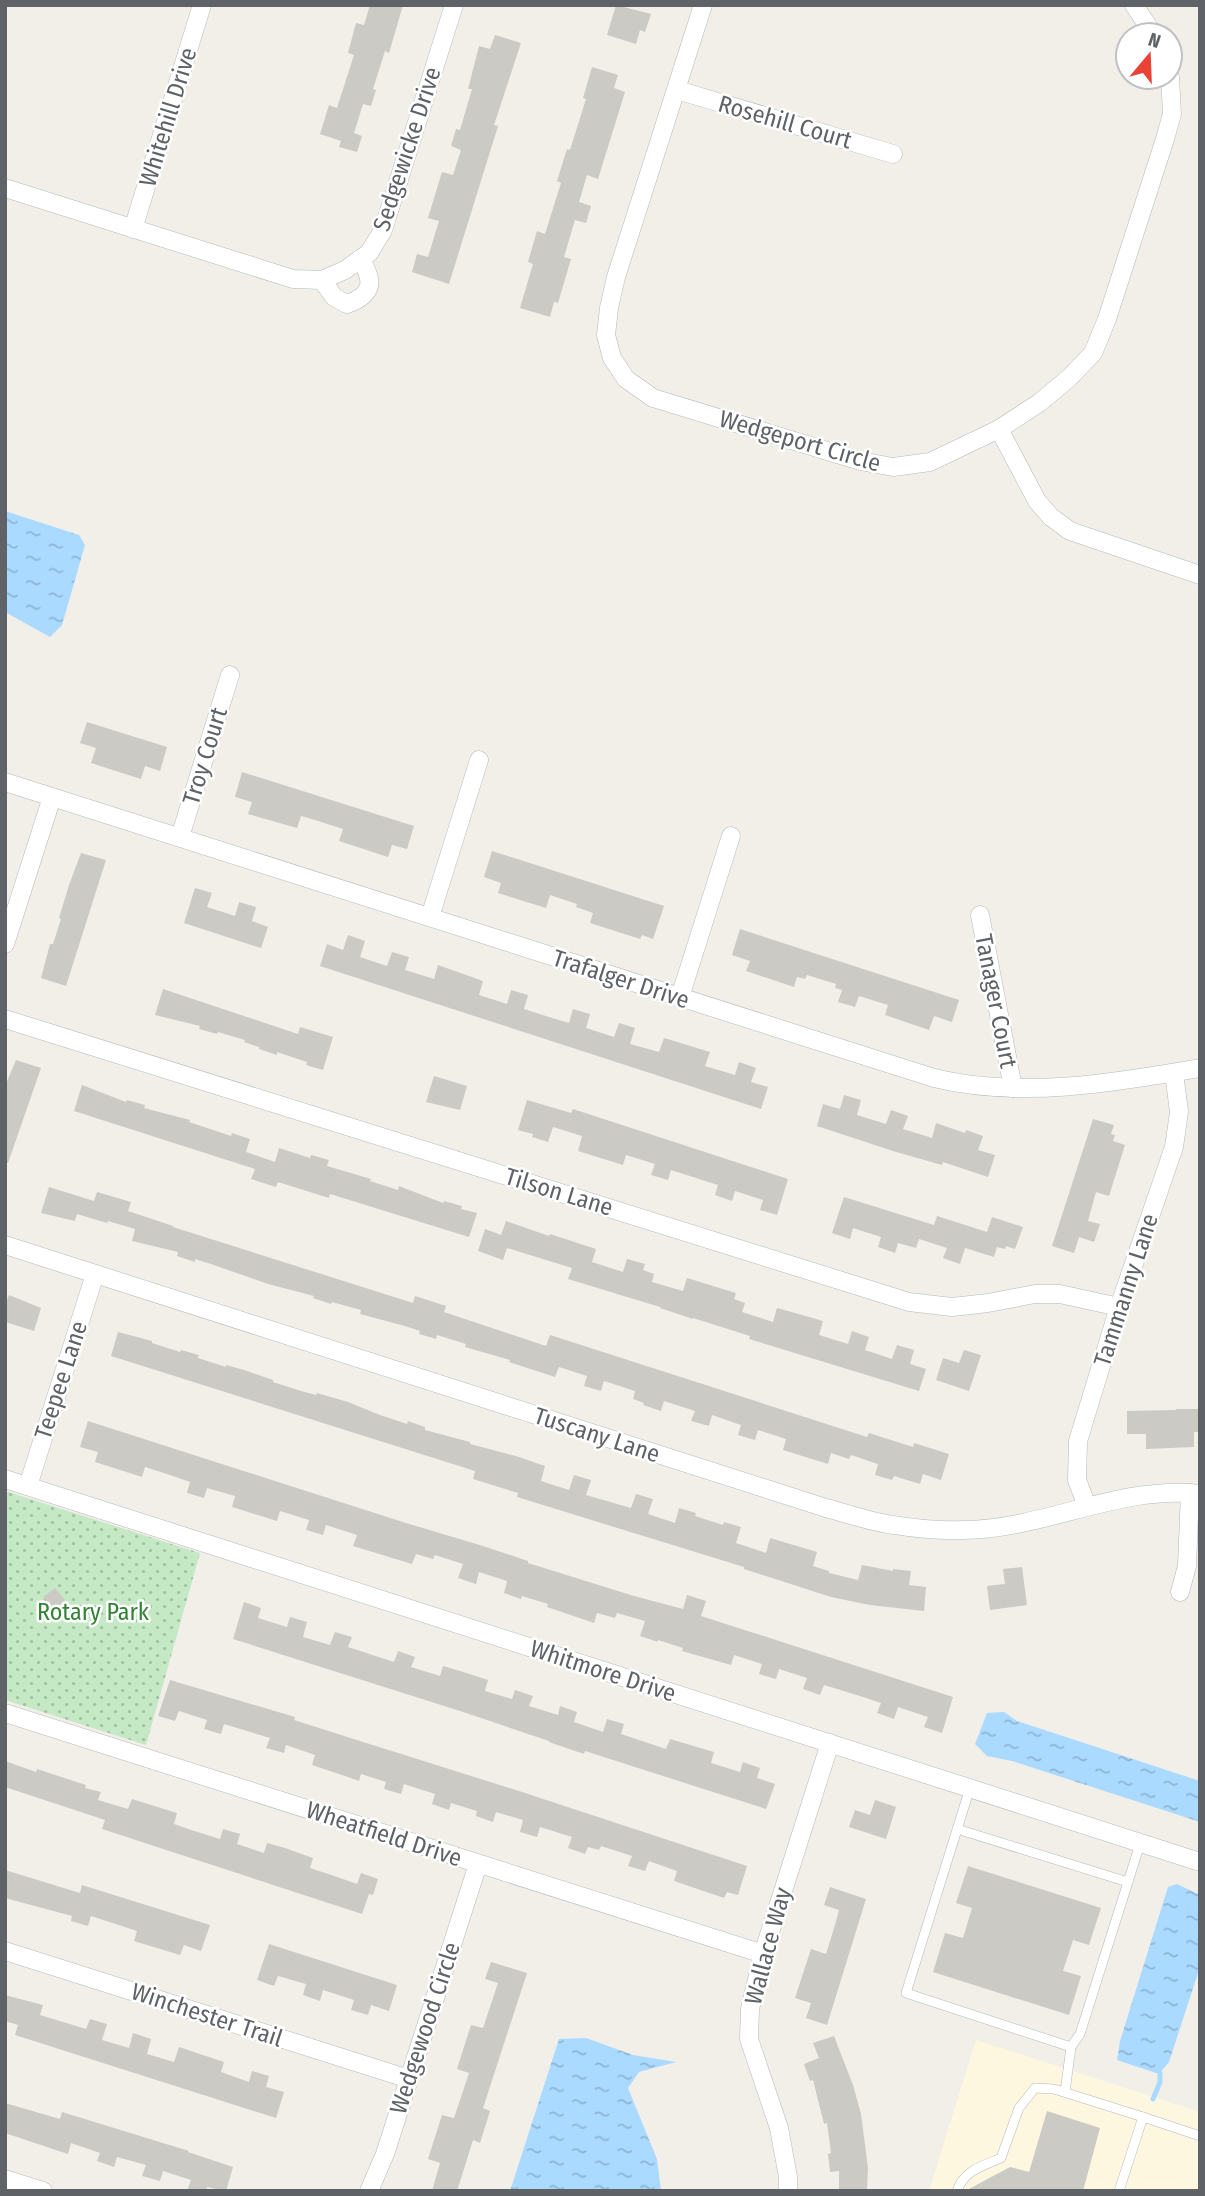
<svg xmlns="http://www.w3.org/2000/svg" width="1205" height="2196" font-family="'Fira Sans Condensed',sans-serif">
<defs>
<pattern id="green-dots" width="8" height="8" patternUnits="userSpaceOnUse" patternTransform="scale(1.75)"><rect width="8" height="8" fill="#c5e8c5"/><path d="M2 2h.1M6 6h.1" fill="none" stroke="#a3c0a4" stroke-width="1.8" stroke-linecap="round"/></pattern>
<pattern id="water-ripples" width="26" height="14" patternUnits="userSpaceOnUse" patternTransform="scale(1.75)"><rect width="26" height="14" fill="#aadaff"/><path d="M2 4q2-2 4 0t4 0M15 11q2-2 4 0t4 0" fill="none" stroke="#8eb4d2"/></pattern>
</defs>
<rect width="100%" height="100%" fill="#f1efe8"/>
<polygon fill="#fef7e0" points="976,2040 1200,2112 1200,2184 1198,2191 929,2191"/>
<polygon fill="url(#green-dots)" points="5,1491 200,1553 146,1745 5,1700"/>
<g fill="url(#water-ripples)">
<polygon points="5,511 79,535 85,545 62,625 50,637 5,612"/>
<polygon points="1004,1712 1017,1721 1200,1781 1200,1822 1012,1761 987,1756 975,1744 987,1713"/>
<polygon points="1177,1884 1200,1895 1200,1967 1169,2062 1159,2074 1117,2060 1120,2041 1168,1887"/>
<polygon points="586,2038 633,2055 676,2062 639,2072 628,2088 657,2159 661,2191 510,2191 559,2039"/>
</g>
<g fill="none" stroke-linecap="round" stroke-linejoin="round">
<polyline stroke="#aadaff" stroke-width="5" points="1153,2099 1160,2082 1160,2073"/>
</g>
<g fill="#cccac5">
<polygon points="370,5 403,5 389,53 385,51 373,89 376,90 371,106 363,104 354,133 362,136 357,152 339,147 341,141 320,134 329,105 337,108 354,55 348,53 356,23 364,25"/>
<polygon points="616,5 651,14 645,32 640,30 636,44 607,35"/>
<polygon points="495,35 521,43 494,125 498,126 449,284 412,272 417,254 428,257 439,221 428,218 442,172 453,175 461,150 451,146 456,129 460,130 472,89 468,89 479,46 490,49"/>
<polygon points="592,67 618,75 614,88 625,92 598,179 587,175 579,202 591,206 586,223 575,220 564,257 571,259 558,303 554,302 550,317 520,308 533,264 528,262 537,231 545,234 561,183 557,181 567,149 570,150 586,99 583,98"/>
<polygon points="87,722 167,747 160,771 145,766 141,779 91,763 96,748 80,743"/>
<polygon points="242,772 414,826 407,849 392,845 388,857 339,841 343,829 315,820 301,816 297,828 248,814 252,802 235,797"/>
<polygon points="492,851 664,906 653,939 642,935 640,939 590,923 593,913 576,907 577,904 550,895 546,908 498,893 501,883 484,877"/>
<polygon points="81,853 106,860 66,986 41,978 50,944 53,944 61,919 59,918 69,885"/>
<polygon points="195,888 212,893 207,907 235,916 239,902 256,907 252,921 268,927 261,948 184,923"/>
<polygon points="740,929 959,1000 952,1022 934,1016 929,1030 885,1015 888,1005 859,996 855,1007 838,1002 842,990 835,988 836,984 807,975 805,979 797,977 794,987 746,971 750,961 732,955"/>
<polygon points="348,935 365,941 360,957 387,966 392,952 409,957 405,970 434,979 438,965 483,981 479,995 507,1004 511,990 528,995 524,1009 552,1018 569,1023 573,1009 590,1014 586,1028 614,1037 619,1023 635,1028 630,1044 659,1052 664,1038 710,1052 705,1066 735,1075 739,1062 756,1068 751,1082 768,1087 761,1109 320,966 327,944 343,950"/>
<polygon points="163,989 298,1034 300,1027 333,1037 323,1070 306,1065 307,1062 277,1052 277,1055 259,1049 259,1047 244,1042 245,1040 218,1032 217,1034 199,1029 200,1026 155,1015"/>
<polygon points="16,1060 41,1068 8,1163 5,1163 5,1086"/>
<polygon points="434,1076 467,1086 460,1110 426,1102"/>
<polygon points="82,1085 126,1102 127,1100 145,1105 144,1108 190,1120 189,1122 231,1136 232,1133 250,1139 246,1152 275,1162 279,1148 310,1158 311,1155 329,1160 327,1166 371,1179 370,1181 398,1190 399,1186 443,1203 444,1201 462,1206 461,1209 477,1213 469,1237 330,1194 329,1198 278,1182 276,1187 251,1179 255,1169 74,1111"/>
<polygon points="844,1095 861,1100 857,1115 886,1124 891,1110 908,1116 903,1129 932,1138 936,1123 965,1133 966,1130 983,1136 978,1150 995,1155 988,1177 943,1162 942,1165 896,1152 817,1126 823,1104 840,1109"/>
<polygon points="527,1100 571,1113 573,1109 788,1179 777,1215 760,1210 763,1200 735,1191 732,1201 715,1195 718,1185 696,1178 671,1170 668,1180 651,1175 655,1164 626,1155 623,1165 578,1151 582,1136 553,1127 548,1142 532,1137 533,1134 518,1130"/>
<polygon points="1093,1119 1114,1125 1111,1134 1115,1135 1113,1141 1125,1145 1109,1196 1096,1192 1088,1221 1100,1224 1094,1242 1079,1237 1074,1253 1052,1246"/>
<polygon points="49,1187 94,1201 97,1192 131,1202 128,1211 173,1226 173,1227 413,1303 415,1296 446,1306 444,1312 546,1346 550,1335 867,1437 869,1433 913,1447 914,1443 949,1454 941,1480 923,1474 920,1484 894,1476 892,1480 875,1475 878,1464 851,1455 849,1459 831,1453 828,1464 783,1450 786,1439 758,1430 755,1440 738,1435 741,1425 712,1415 709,1426 691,1421 695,1411 664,1401 661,1411 643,1405 644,1403 633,1399 635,1391 604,1381 601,1391 584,1386 587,1376 559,1367 555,1377 509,1362 510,1360 465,1347 466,1344 437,1335 436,1339 419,1334 420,1331 405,1326 360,1314 361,1310 332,1302 331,1304 313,1298 314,1296 268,1284 211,1264 195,1259 195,1262 177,1256 178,1252 132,1241 135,1229 108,1221 107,1223 77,1214 75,1221 41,1213"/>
<polygon points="844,1197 934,1225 937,1216 987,1232 992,1217 1023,1227 1015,1249 1006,1246 1005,1249 997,1247 994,1257 965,1248 960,1264 943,1258 947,1248 919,1239 916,1248 898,1243 895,1253 878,1247 881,1237 853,1228 850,1239 832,1233"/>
<polygon points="506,1221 549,1236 550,1234 596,1249 592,1262 623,1272 627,1259 645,1264 643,1270 654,1274 652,1282 683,1291 687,1278 736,1293 734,1299 745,1303 742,1312 773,1322 777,1308 806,1316 823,1321 819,1335 848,1344 852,1331 869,1337 865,1350 892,1359 897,1345 914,1350 910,1364 926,1369 919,1391 749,1339 750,1336 693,1318 693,1319 660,1308 660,1307 568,1279 572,1268 507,1248 503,1260 478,1251 485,1229 501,1235"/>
<polygon points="9,1295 41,1308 34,1331 5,1322 5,1306"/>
<polygon points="118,1332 152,1341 152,1343 180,1352 181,1350 199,1355 198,1358 226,1367 226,1365 244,1370 273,1380 273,1382 301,1391 316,1395 317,1393 348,1402 380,1415 407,1424 408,1421 425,1427 425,1430 470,1442 470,1444 516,1456 545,1466 541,1481 569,1490 574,1475 591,1480 586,1495 631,1508 636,1494 653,1499 648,1514 675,1523 679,1508 696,1513 695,1516 723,1525 724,1522 741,1527 736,1543 766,1553 770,1538 817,1552 813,1566 829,1571 829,1573 858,1580 862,1565 893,1571 893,1569 911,1571 909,1585 926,1587 924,1611 870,1605 831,1597 744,1569 744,1567 517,1497 518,1493 473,1479 475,1471 111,1356"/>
<polygon points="964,1350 981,1355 969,1391 936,1380 943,1358 959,1363"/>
<polygon points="1176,1409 1200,1409 1200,1432 1194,1432 1194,1447 1146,1449 1146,1434 1127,1434 1127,1411 1176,1410"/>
<polygon points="88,1421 406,1523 483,1546 528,1561 528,1563 634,1596 683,1609 687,1595 706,1601 701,1616 953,1697 942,1733 924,1727 928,1717 898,1707 894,1719 877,1713 881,1703 863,1697 824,1685 820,1695 803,1689 807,1678 779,1669 776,1679 759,1674 762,1664 734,1655 731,1665 682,1651 683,1648 658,1640 658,1642 640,1636 645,1621 617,1613 615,1618 597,1613 594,1623 547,1607 548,1604 522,1596 521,1599 504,1593 507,1581 479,1572 476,1584 458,1578 463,1564 435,1555 433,1559 416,1554 412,1564 353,1546 357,1535 326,1525 323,1535 306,1530 309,1520 280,1511 277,1521 232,1507 235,1496 207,1488 204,1498 187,1493 190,1482 173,1476 145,1467 142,1477 95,1462 98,1452 80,1447"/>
<polygon points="1022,1567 1027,1605 990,1610 987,1586 1005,1584 1003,1569"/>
<polygon points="55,1588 65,1600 53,1610 43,1597"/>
<polygon points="244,1602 261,1608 258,1618 287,1627 290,1617 307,1622 303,1637 330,1645 335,1632 352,1637 348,1647 394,1662 398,1651 415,1657 411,1667 440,1676 443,1666 460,1671 488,1680 485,1691 512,1699 515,1690 533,1696 529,1706 558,1715 560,1706 577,1712 574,1722 603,1732 607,1719 624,1724 621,1734 666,1749 670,1739 714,1752 711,1763 740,1772 743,1762 760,1768 757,1778 775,1784 766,1809 585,1751 584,1754 549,1742 549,1741 460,1711 233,1639"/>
<polygon points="170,1680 295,1717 294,1720 341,1735 522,1792 747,1866 738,1895 727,1892 724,1898 674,1881 677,1871 649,1861 645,1871 628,1866 632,1856 601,1846 599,1850 588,1847 585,1854 568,1848 572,1837 540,1827 537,1837 520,1832 523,1820 496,1812 493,1822 476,1816 477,1811 451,1803 449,1810 432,1804 435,1794 404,1784 401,1794 384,1789 386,1782 361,1774 359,1781 342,1775 312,1765 315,1755 286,1745 284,1753 266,1748 270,1738 224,1724 221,1734 204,1729 207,1720 179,1711 175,1721 158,1716"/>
<polygon points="5,1761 36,1772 37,1769 86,1785 85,1788 101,1792 98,1800 128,1809 132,1799 177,1813 174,1824 191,1830 220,1839 223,1829 240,1834 237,1844 264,1853 267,1843 285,1848 313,1858 310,1868 340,1878 357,1884 361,1873 378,1879 373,1895 369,1894 362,1914 102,1829 105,1820 5,1787"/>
<polygon points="875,1800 896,1807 886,1839 849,1827 855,1810 870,1815"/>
<polygon points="968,1866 1101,1908 1089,1945 1073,1940 1063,1971 1081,1976 1069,2015 933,1972 945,1933 963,1938 972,1908 956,1903"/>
<polygon points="5,1870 80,1893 82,1885 210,1925 201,1951 184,1945 180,1955 134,1941 137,1931 91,1916 88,1926 71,1921 72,1916 5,1898"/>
<polygon points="830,1887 866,1899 827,2025 806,2018 811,2003 795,1998 811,1949 826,1954 835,1925 839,1910 824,1905"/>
<polygon points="269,1944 397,1985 389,2011 371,2005 368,2015 351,2010 354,2000 323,1990 320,2001 303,1995 306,1984 278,1976 274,1986 257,1980"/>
<polygon points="491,1962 527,1973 483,2108 490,2111 480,2143 473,2140 457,2191 432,2191 440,2163 428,2159 442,2115 454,2118 469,2073 457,2069 471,2025 483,2028 498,1983 485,1979"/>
<polygon points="5,1995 43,2005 40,2015 86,2029 90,2019 107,2024 102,2040 129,2048 133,2033 151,2039 147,2054 174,2062 179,2047 224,2062 221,2072 249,2082 252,2071 269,2076 266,2087 284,2092 276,2118 15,2035 18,2025 5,2021"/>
<polygon points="834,2036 853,2085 861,2114 868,2168 867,2191 839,2191 839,2171 830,2172 828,2154 831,2153 827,2123 824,2124 813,2080 810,2081 804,2064 819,2058 813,2043"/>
<polygon points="5,2103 60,2119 62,2112 189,2151 188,2152 233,2167 226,2191 207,2187 206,2191 187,2191 191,2180 163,2171 160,2181 142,2176 146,2165 117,2157 114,2167 97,2161 100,2153 71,2143 68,2154 5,2133"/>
<polygon points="1047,2111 1100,2128 1083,2191 965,2191 1010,2167 1029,2172"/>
</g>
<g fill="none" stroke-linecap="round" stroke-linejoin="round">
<defs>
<g id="lane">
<polyline points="970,1788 906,1993 1071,2047 1065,2092"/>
<polyline points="957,1829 1128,1882"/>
<polyline points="1071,2047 1080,2034 1140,1844"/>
<path d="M957,2191C964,2170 983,2166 1001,2158L1019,2108L1035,2088L1054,2089L1143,2117"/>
<polyline points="1119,2191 1143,2117 1200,2136"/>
</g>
<g id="street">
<polyline points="703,5 616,277 609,308 606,335 612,358 626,379 653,398 860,461 893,467 930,462 999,429 1039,403 1069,378 1093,353 1107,319 1165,139 1172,114 1170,77"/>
<polyline points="1134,5 1154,35"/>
<polyline points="677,90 893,154"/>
<polyline points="5,188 293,279 322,280 345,270 369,253 383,230 454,5"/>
<polyline points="133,229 202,5"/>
<path d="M322,280L334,297L347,304C373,295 375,281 360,259"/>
<polyline points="999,429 1037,501 1051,517 1070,531 1200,575"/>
<path d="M5,782L934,1078C1020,1099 1114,1083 1200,1068"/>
<polyline points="180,837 230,675"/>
<polyline points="980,915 1013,1088"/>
<polyline points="430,917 479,760"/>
<polyline points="5,944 52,797"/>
<polyline points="680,997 731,836"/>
<polyline points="5,1019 909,1302 952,1307 988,1303 1035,1294 1060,1294 1119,1307"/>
<path d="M5,1245L826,1508C849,1514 871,1522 894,1525C935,1532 981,1532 1022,1523C1081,1511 1138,1487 1200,1494"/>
<polyline points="5,1479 1200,1862"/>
<polyline points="28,1486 95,1274"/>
<polyline points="1087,1506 1077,1480 1078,1441 1119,1307 1174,1147 1179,1112 1174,1073"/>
<polyline points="1180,1592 1187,1566 1190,1493"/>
<polyline points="5,1713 763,1954"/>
<polyline points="5,1951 409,2079"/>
<polyline points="5,2179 43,2191"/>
<polyline points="369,2191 385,2154 478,1864"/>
<polyline points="788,2191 788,2177 779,2128 749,2039 750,2009 763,1954 830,1743"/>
</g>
</defs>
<use href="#lane" stroke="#b5b8bc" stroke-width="10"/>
<use href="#street" stroke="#b5b8bc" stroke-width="19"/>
<use href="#lane" stroke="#fff" stroke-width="9"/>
<use href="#street" stroke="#fff" stroke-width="18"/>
</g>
<g text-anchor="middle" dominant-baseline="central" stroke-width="5" stroke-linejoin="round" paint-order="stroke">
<g font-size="24" fill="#5f6368" stroke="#fff">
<text transform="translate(168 117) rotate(-73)">Whitehill Drive</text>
<text transform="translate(785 122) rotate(16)">Rosehill Court</text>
<text transform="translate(407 149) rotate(-72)">Sedgewicke Drive</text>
<text transform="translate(800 441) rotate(16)">Wedgeport Circle</text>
<text transform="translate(205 756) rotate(-73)">Troy Court</text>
<text transform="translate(621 979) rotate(18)">Trafalger Drive</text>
<text transform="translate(996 1001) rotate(79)">Tanager Court</text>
<text transform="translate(559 1192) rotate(17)">Tilson Lane</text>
<text transform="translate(1126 1290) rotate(-72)">Tammanny Lane</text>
<text transform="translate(61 1380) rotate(-72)">Teepee Lane</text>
<text transform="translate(597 1435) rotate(18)">Tuscany Lane</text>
<text transform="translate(603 1671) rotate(18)">Whitmore Drive</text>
<text transform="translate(384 1834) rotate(18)">Wheatfield Drive</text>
<text transform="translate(768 1946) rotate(-75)">Wallace Way</text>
<text transform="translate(207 2015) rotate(18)">Winchester Trail</text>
<text transform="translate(425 2028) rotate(-72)">Wedgewood Circle</text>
</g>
<g font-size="24" fill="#348238" stroke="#fff">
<text x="93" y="1612">Rotary Park</text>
</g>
</g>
<rect width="1205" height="2196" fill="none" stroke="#5f6368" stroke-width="14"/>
<g transform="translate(1149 56) rotate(19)"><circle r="33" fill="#ffffff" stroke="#bfc1c3" stroke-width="2"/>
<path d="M0-5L12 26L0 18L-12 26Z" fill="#ea4335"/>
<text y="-10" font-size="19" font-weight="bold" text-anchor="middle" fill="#5f6368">N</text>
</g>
</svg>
